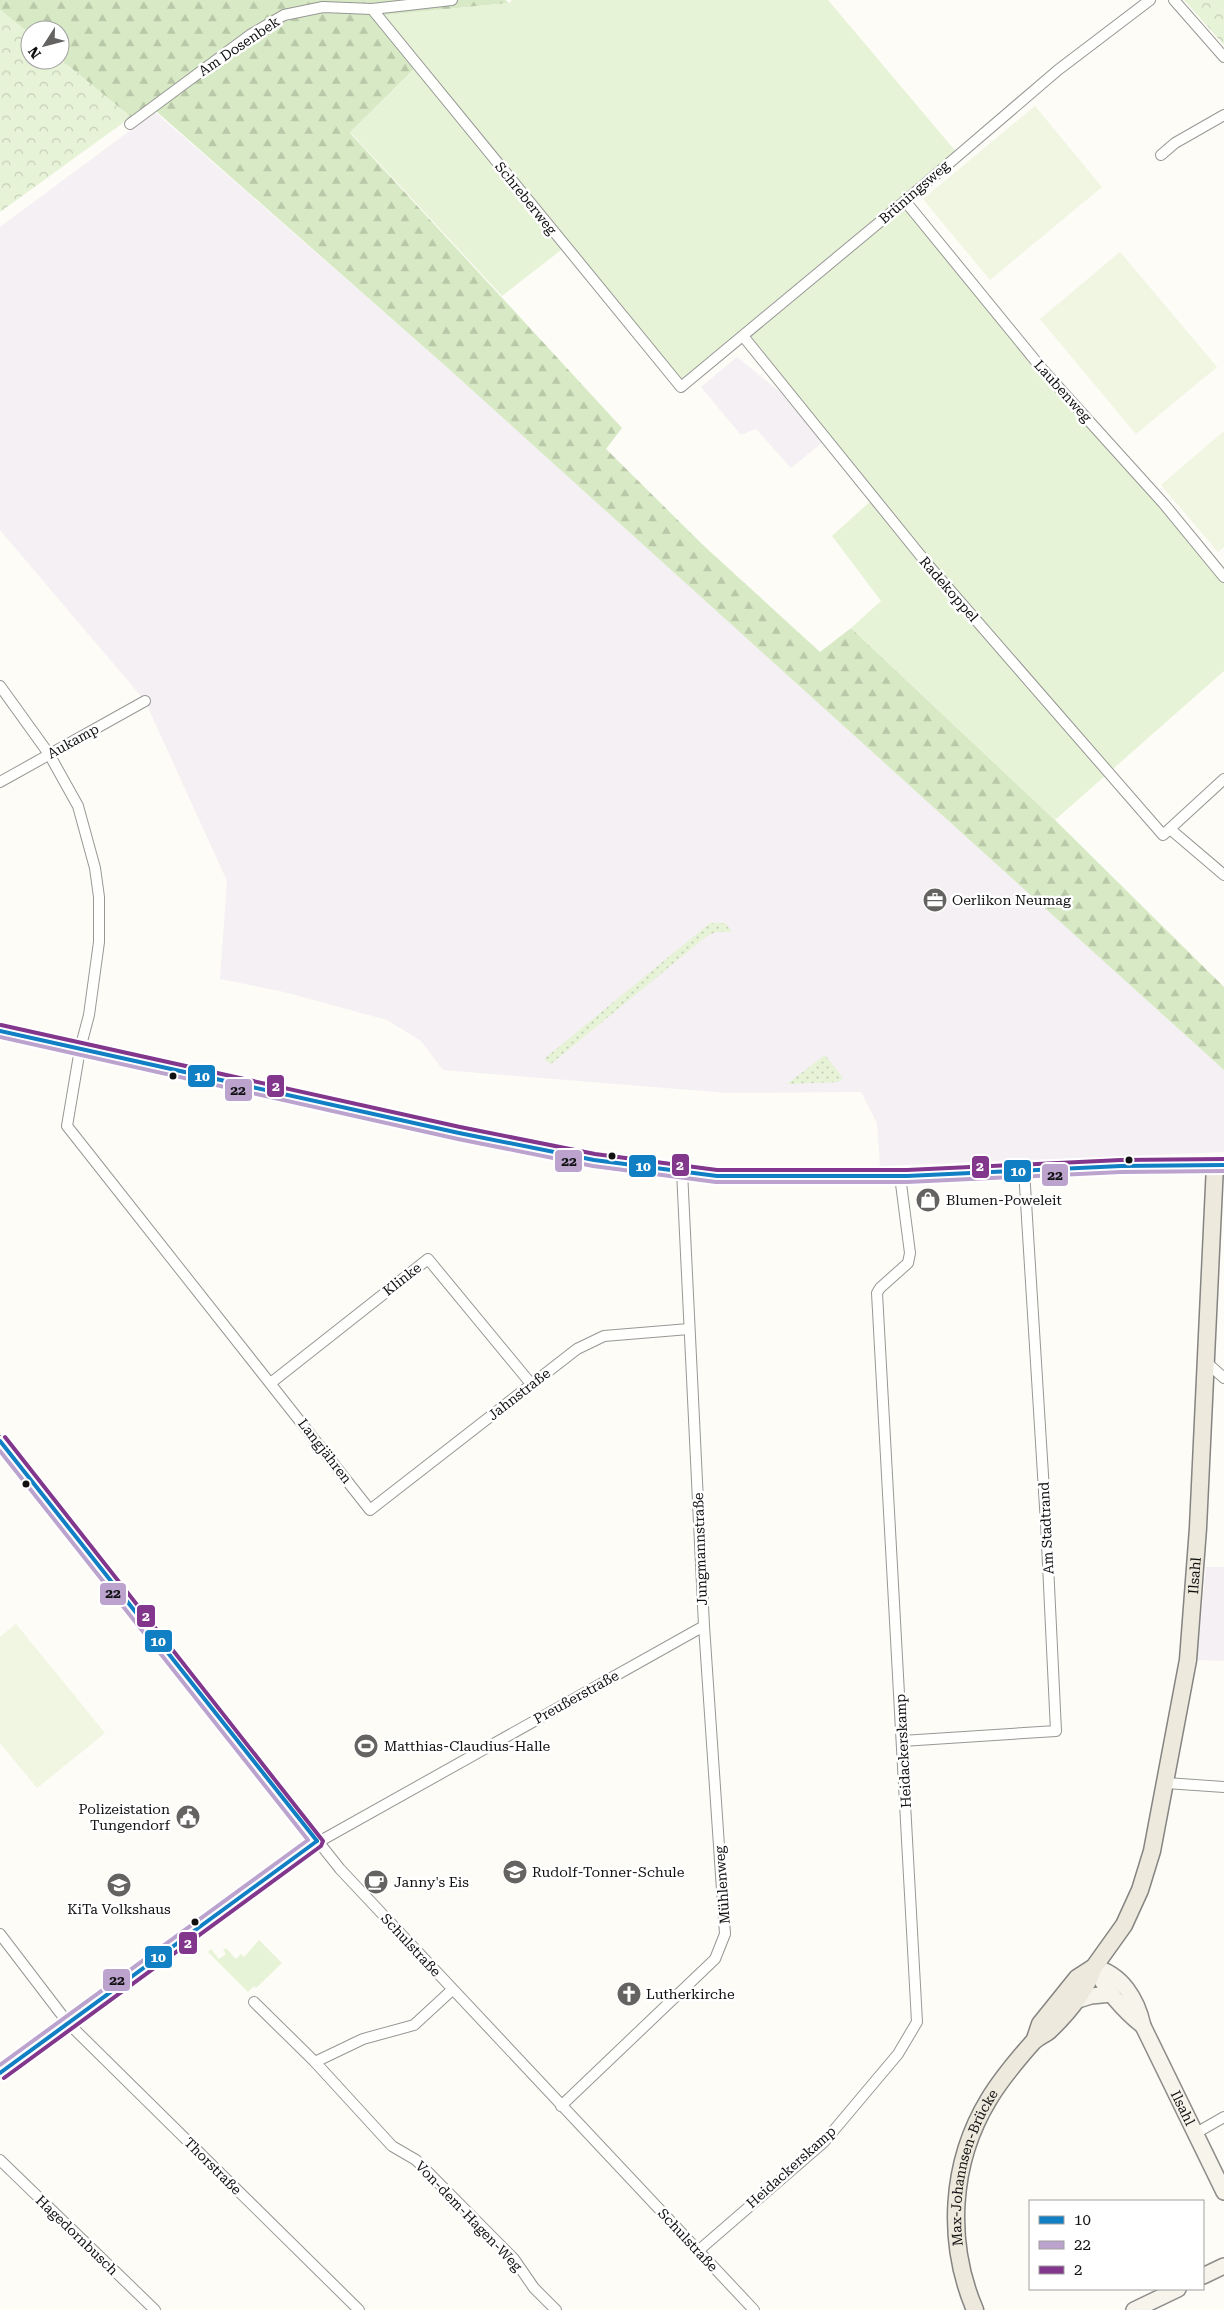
<svg xmlns="http://www.w3.org/2000/svg" width="1224" height="2310" font-family="'Roboto Serif',serif">
<defs>
<pattern id="grass-dots" width="8" height="8" patternUnits="userSpaceOnUse" patternTransform="scale(1.25)"><rect width="8" height="8" fill="#e7f3d7"/><path d="M2 2h.1M6 6h.1" fill="none" stroke="#c5cfb8" stroke-width="1.8" stroke-linecap="round"/></pattern>
<pattern id="forest-firs" width="22" height="20" patternUnits="userSpaceOnUse" patternTransform="scale(1.25)"><rect width="22" height="20" fill="#d8eac5"/><path d="M5 1l3.5 6h-7zM16 11l3.5 6h-7z" fill="#b8c8a8"/></pattern>
<pattern id="park-crowns" width="20" height="18" patternUnits="userSpaceOnUse" patternTransform="scale(1.25)"><rect width="20" height="18" fill="#e7f3d7"/><path d="M2 6a3 3 0 1 1 6 0M12 15a3 3 0 1 1 6 0" fill="none" stroke="#c5cfb8"/></pattern>
</defs>
<rect width="100%" height="100%" fill="#fdfcf7"/>
<g fill="#f5f0f3">
<polygon points="155,112 450,370 1224,1070 1224,1152 880,1166 877,1123 861,1092 727,1093 443,1070 421,1041 387,1020 284,992 220,979 227,881 145,701 0,530 0,227"/>
<polygon points="737,357 780,392 822,443 791,468 756,429 741,435 701,387"/>
<polygon points="1206,1567 1224,1567 1224,1661 1197,1660"/>
</g>
<g fill="url(#grass-dots)">
<polygon points="710,923 725,923 732,932 716,932 707,936 551,1064 544,1059"/>
<polygon points="825,1055 843,1078 838,1082 787,1084"/>
</g>
<polygon fill="url(#forest-firs)" points="0,0 505,0 509,3 377,16 417,66 350,133 622,428 606,449 704,546 820,652 851,628 1055,820 1224,987 1224,1070 450,370 148,104 131,117 60,59 60,30 30,30 30,34 0,10"/>
<g fill="url(#park-crowns)">
<polygon points="1184,0 1224,0 1224,45"/>
<polygon points="0,10 30,34 30,60 60,59 131,117 0,212"/>
</g>
<g fill="#e7f3d7">
<polygon points="512,0 828,0 958,154 905,201 1224,577 1224,671 1055,820 851,628 881,601 832,536 874,498 743,336 681,387 565,247 502,296 350,132 417,66 377,16 509,3"/>
<polygon points="259,1940 282,1963 256,1988 254,1986 248,1992 208,1952 211,1949 219,1959 226,1954 223,1950 226,1948 236,1959 241,1954 244,1957"/>
</g>
<g fill="#f0f6e1">
<polygon points="1035,106 1102,187 990,280 923,199"/>
<polygon points="1120,252 1217,367 1136,434 1040,319"/>
<polygon points="1224,431 1224,547 1218,552 1161,485"/>
<polygon points="16,1624 105,1733 37,1788 0,1743 0,1637"/>
</g>
<g fill="none" stroke-linecap="round" stroke-linejoin="round">
<defs>
<g id="street">
<polyline points="1174,0 1224,57"/>
<polyline points="372,9 681,387 905,201 1058,70 1150,0"/>
<polyline points="130,124 250,35 284,15 323,7 372,9 452,0"/>
<polyline points="1161,155 1175,143 1224,115"/>
<polyline points="905,201 1043,370 1164,504 1224,577"/>
<polyline points="743,336 929,566 1163,835 1224,779"/>
<polyline points="0,686 49,754 78,806 95,868 99,897 99,942 89,1015 80,1049 67,1126 370,1510 577,1349 604,1336 689,1329"/>
<polyline points="0,782 145,701"/>
<polyline points="1170,829 1224,875"/>
<polyline points="1206,1362 1224,1378"/>
<polyline points="272,1382 428,1259 532,1385"/>
<polyline points="0,1441 340,1869 754,2310"/>
<polyline points="902,1741 1056,1731 1046,1523 1024,1170"/>
<polyline points="1166,1783 1224,1787"/>
<polyline points="0,1934 68,2023 359,2310"/>
<polyline points="254,2002 315,2062 392,2146 416,2160 514,2259 534,2288 556,2310"/>
<polyline points="315,2062 363,2039 414,2025 452,1990"/>
<polyline points="0,2073 297,1854 704,1626"/>
<polyline points="561,2106 715,1959 725,1934 704,1626 682,1171"/>
<polyline points="1196,2133 1224,2117"/>
<polyline points="0,2160 155,2310"/>
<polyline points="698,2251 824,2142 898,2054 917,2022 877,1293 880,1288 908,1263 910,1253 900,1176"/>
</g>
<g id="secondary">
<polyline points="0,1031 459,1133 594,1160 717,1176 907,1176 1121,1166 1215,1165"/>
<path id="s1" d="M1094,1967C1122,1974 1137,1999 1143,2026L1224,2192"/>
<path d="M1094,1967C1106,1990 1123,2010 1143,2026"/>
<polyline points="1075,2001 1091,1996 1112,1994"/>
<polyline points="1203,2276 1224,2266"/>
<polyline points="1134,2310 1178,2289"/>
</g>
<g id="primary">
<path id="s2" d="M1035,2039L1040,2024L1077,1978L1094,1967L1124,1925L1140,1890L1152,1851L1188,1660L1198,1528L1215,1165H1224"/>
<path id="s3" d="M975,2310C946,2242 950,2163 989,2099C1001,2079 1018,2059 1033,2042C1038,2037 1044,2035 1049,2031C1068,2013 1086,1991 1094,1967"/>
</g>
</defs>
<use href="#street" stroke="#979795" stroke-width="12"/>
<use href="#secondary" stroke="#8e8d8b" stroke-width="18"/>
<use href="#primary" stroke="#858482" stroke-width="19"/>
<use href="#street" stroke="#fffffe" stroke-width="10"/>
<use href="#secondary" stroke="#f6f4eb" stroke-width="15"/>
<use href="#primary" stroke="#ede9dc" stroke-width="16"/>
<defs>
<g id="bus-1">
<polyline points="0,1031 459,1133 594,1160 717,1176 907,1176 1121,1166 1224,1165"/>
<polyline points="0,1441 317,1841"/>
<polyline points="0,2073 317,1841"/>
</g>
<g id="bus-2">
<polyline points="0,1037 458,1139 593,1166 716,1182 907,1182 1121,1172 1224,1171"/>
<polyline points="0,1451 308,1840 0,2065"/>
</g>
<g id="bus-3">
<polyline points="1,1025 460,1127 595,1154 717,1170 907,1170 1121,1160 1224,1159"/>
<polyline points="4,2078 321,1846 323,1841 5,1437"/>
</g>
</defs>
<use href="#bus-1" stroke="#fff" stroke-width="8"/>
<use href="#bus-2" stroke="#fff" stroke-width="8"/>
<use href="#bus-3" stroke="#fff" stroke-width="8"/>
<use href="#bus-1" stroke="#107fc3" stroke-width="4"/>
<use href="#bus-2" stroke="#bca3ce" stroke-width="4"/>
<use href="#bus-3" stroke="#82368c" stroke-width="4"/>
</g>
<defs>
<symbol id="office-disc" viewBox="-11 -11 22 22"><circle r="9.5" fill="#646362" stroke="#fff"/><path d="M-6-3h4V-5.5h4V-3h4V5H-6ZM-1-4.5V-3h2v-1.5ZM-6 0V1H6V0Z" fill="#fff"/></symbol>
<symbol id="shop-disc" viewBox="-11 -11 22 22"><circle r="9.5" fill="#646362" stroke="#fff"/><path d="M-5-2.5h2.3a2.7 3.5 0 0 1 5.4 0H5L5.5 6h-11ZM-1.5-2.5h3a1.5 2.3 0 0 0-3 0Z" fill="#fff"/></symbol>
<symbol id="stadium-disc" viewBox="-11 -11 22 22"><circle r="9.5" fill="#646362" stroke="#fff"/><path d="M0-5a6.5 5 0 1 0 0 10a6.5 5 0 1 0 0-10ZM-3.5-1.8h7v3.6h-7Z" fill="#fff"/></symbol>
<symbol id="civic-disc" viewBox="-11 -11 22 22"><circle r="9.5" fill="#646362" stroke="#fff"/><path d="M-.6-6.5H3V-4.5H.6V-3L4-1V1h2V6H-6V1h2V-1L-.6-3ZM-1.2 2.5V6h2.4V2.5Z" fill="#fff"/></symbol>
<symbol id="school-disc" viewBox="-11 -11 22 22"><circle r="9.5" fill="#646362" stroke="#fff"/><path d="M0-5L7-2L0 1L-7-2ZM-4 1L0 2.5L4 1V4Q0 6-4 4Z" fill="#fff"/></symbol>
<symbol id="cafe-disc" viewBox="-11 -11 22 22"><circle r="9.5" fill="#646362" stroke="#fff"/><path d="M-5.5-4.5H6V0H3Q3 3.5 0 3.5H-2.5Q-5.5 3.5-5.5 0ZM3-3.2v2h1.7v-2ZM-6 4.5H4V6H-6Z" fill="#fff"/></symbol>
<symbol id="church-disc" viewBox="-11 -11 22 22"><circle r="9.5" fill="#646362" stroke="#fff"/><path d="M-1.2-6h2.4v3.5h3.3v2.4h-3.3V6h-2.4V-.1h-3.3v-2.4h3.3Z" fill="#fff"/></symbol>
</defs>
<g fill-rule="evenodd">
<use href="#office-disc" x="921" y="886" width="28" height="28"/>
<use href="#shop-disc" x="914" y="1186" width="28" height="28"/>
<use href="#stadium-disc" x="352" y="1732" width="28" height="28"/>
<use href="#civic-disc" x="174" y="1803" width="28" height="28"/>
<use href="#school-disc" x="501" y="1858" width="28" height="28"/>
<use href="#cafe-disc" x="362" y="1868" width="28" height="28"/>
<use href="#school-disc" x="105" y="1871" width="28" height="28"/>
<use href="#church-disc" x="615" y="1980" width="28" height="28"/>
</g>
<g fill="#111" stroke="#fff" stroke-width="2">
<circle cx="173" cy="1076" r="4.5"/>
<circle cx="612" cy="1156" r="4.5"/>
<circle cx="1129" cy="1160" r="4.5"/>
<circle cx="26" cy="1484" r="4.5"/>
<circle cx="195" cy="1922" r="4.5"/>
</g>
<g text-anchor="middle" dominant-baseline="central" stroke-width="5" stroke-linejoin="round" paint-order="stroke">
<g font-size="14" fill="#111" stroke="#fff">
<text transform="translate(239 46) rotate(-34)">Am Dosenbek</text>
<text transform="translate(914 192) rotate(-41)">Brüningsweg</text>
<text transform="translate(526 198) rotate(51)">Schreberweg</text>
<text transform="translate(1063 391) rotate(48)">Laubenweg</text>
<text transform="translate(949 589) rotate(49)">Radekoppel</text>
<text transform="translate(73 741) rotate(-29)">Aukamp</text>
<text transform="translate(402 1279) rotate(-38)">Klinke</text>
<text transform="translate(519 1394) rotate(-38)">Jahnstraße</text>
<text transform="translate(325 1451) rotate(52)">Langjähren</text>
<text transform="translate(1046 1528) rotate(-93)">Am Stadtrand</text>
<text transform="translate(700 1549) rotate(-92)">Jungmannstraße</text>
<text stroke="none"><textPath href="#s2" startOffset="505">Ilsahl</textPath></text>
<text transform="translate(576 1697) rotate(-29)">Preußerstraße</text>
<text transform="translate(903 1751) rotate(-93)">Heidackerskamp</text>
<text transform="translate(722 1885) rotate(-94)">Mühlenweg</text>
<text transform="translate(411 1945) rotate(47)">Schulstraße</text>
<text stroke="none"><textPath href="#s1" startOffset="172">Ilsahl</textPath></text>
<text transform="translate(213 2166) rotate(45)">Thorstraße</text>
<text transform="translate(791 2167) rotate(-42)">Heidackerskamp</text>
<text stroke="none"><textPath href="#s3" startOffset="148">Max-Johannsen-Brücke</textPath></text>
<text transform="translate(469 2216) rotate(46)">Von-dem-Hagen-Weg</text>
<text transform="translate(77 2235) rotate(44)">Hagedornbusch</text>
<text transform="translate(688 2240) rotate(47)">Schulstraße</text>
</g>
<g font-size="14" fill="#111" stroke="#fff" text-anchor="start">
<text x="952" y="900">Oerlikon Neumag</text>
<text x="946" y="1200">Blumen-Poweleit</text>
<text x="384" y="1746">Matthias-Claudius-Halle</text>
<text x="170" y="1809" text-anchor="end">Polizeistation<tspan x="170" dy="16">Tungendorf</tspan></text>
<text x="532" y="1872">Rudolf-Tonner-Schule</text>
<text x="394" y="1882">Janny's Eis</text>
<text x="119" y="1909" text-anchor="middle">KiTa Volkshaus</text>
<text x="646" y="1994">Lutherkirche</text>
</g>
</g>
<g stroke="#fff" stroke-width="2">
<rect x="187" y="1064" width="29" height="24" rx="5" fill="#107fc3"/>
<rect x="266" y="1074" width="19" height="24" rx="5" fill="#82368c"/>
<rect x="224" y="1078" width="29" height="24" rx="5" fill="#bca3ce"/>
<rect x="554" y="1149" width="29" height="24" rx="5" fill="#bca3ce"/>
<rect x="671" y="1153" width="19" height="24" rx="5" fill="#82368c"/>
<rect x="628" y="1154" width="29" height="24" rx="5" fill="#107fc3"/>
<rect x="971" y="1155" width="19" height="24" rx="5" fill="#82368c"/>
<rect x="1003" y="1159" width="29" height="24" rx="5" fill="#107fc3"/>
<rect x="1041" y="1163" width="28" height="24" rx="5" fill="#bca3ce"/>
<rect x="99" y="1582" width="28" height="24" rx="5" fill="#bca3ce"/>
<rect x="136" y="1604" width="20" height="24" rx="5" fill="#82368c"/>
<rect x="144" y="1629" width="29" height="24" rx="5" fill="#107fc3"/>
<rect x="178" y="1931" width="20" height="24" rx="5" fill="#82368c"/>
<rect x="144" y="1945" width="29" height="24" rx="5" fill="#107fc3"/>
<rect x="102" y="1968" width="29" height="24" rx="5" fill="#bca3ce"/>
</g>
<g font-size="14" text-anchor="middle" font-weight="bold" fill="#fff">
<text x="202" y="1081">10</text>
<text x="276" y="1091">2</text>
<text x="680" y="1170">2</text>
<text x="643" y="1171">10</text>
<text x="980" y="1171">2</text>
<text x="1018" y="1176">10</text>
<text x="146" y="1621">2</text>
<text x="158" y="1646">10</text>
<text x="188" y="1948">2</text>
<text x="158" y="1962">10</text>
</g>
<g font-size="14" text-anchor="middle" font-weight="bold" fill="#111">
<text x="238" y="1095">22</text>
<text x="569" y="1166">22</text>
<text x="1055" y="1180">22</text>
<text x="113" y="1598">22</text>
<text x="117" y="1985">22</text>
</g>
<rect x="1029" y="2200" width="175" height="90" fill="#ffffff" stroke="#a0a0a0"/>
<rect x="1039" y="2216" width="25" height="8" fill="#107fc3" stroke="#a0a0a0"/>
<text x="1074" y="2225" font-size="15" fill="#111111">10</text>
<rect x="1039" y="2241" width="25" height="8" fill="#bca3ce" stroke="#a0a0a0"/>
<text x="1074" y="2250" font-size="15" fill="#111111">22</text>
<rect x="1039" y="2266" width="25" height="8" fill="#82368c" stroke="#a0a0a0"/>
<text x="1074" y="2275" font-size="15" fill="#111111">2</text>
<g transform="translate(45 45) rotate(234)"><circle r="24" fill="#ffffff" stroke="#a0a0a0"/>
<path d="M0-4L9 19L0 12L-9 19Z" fill="#646362"/>
<text y="-8" font-size="14" font-weight="bold" text-anchor="middle" fill="#111111">N</text>
</g>
</svg>
